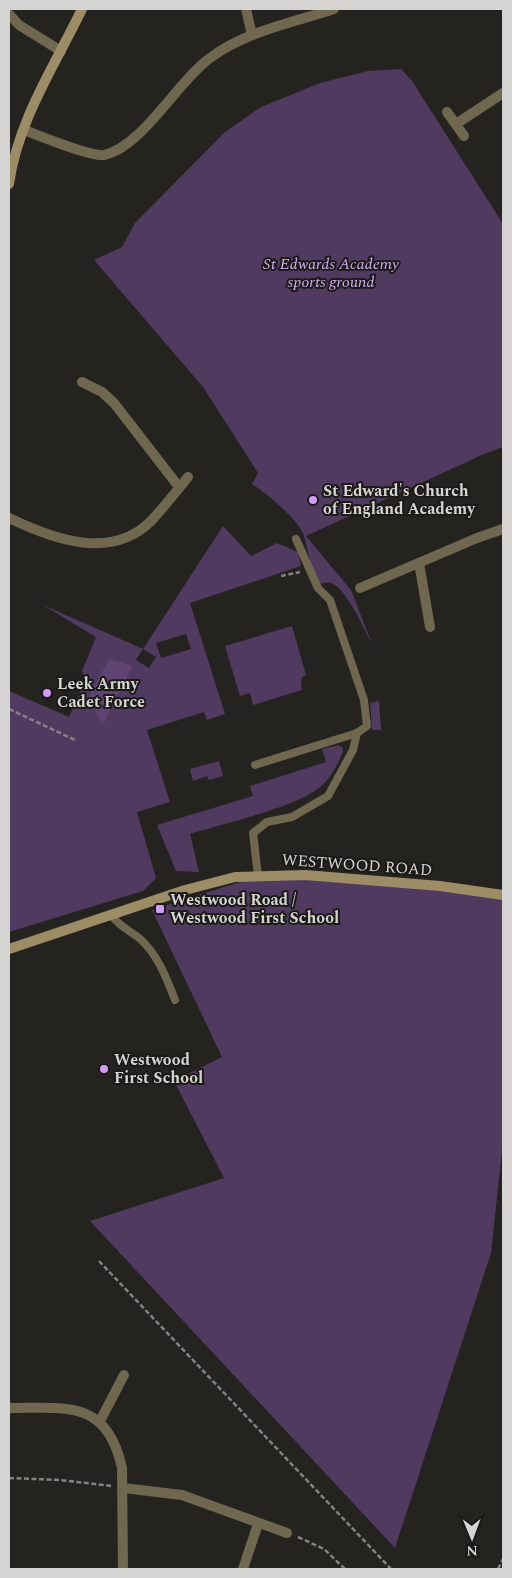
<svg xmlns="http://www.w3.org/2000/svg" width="512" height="1578" font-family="Spectral,serif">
<rect width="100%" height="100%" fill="#242320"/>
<g fill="#503a60" fill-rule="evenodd">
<path d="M401,69L412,81L503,224V447L484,454L306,536L351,590L372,644C365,631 346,587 331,583C328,582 323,583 319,584C310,569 309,552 304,536C299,520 266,493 252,484L258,473L203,387L94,260L122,247L135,223L225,132L261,107L320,83L368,71Z"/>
<path d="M223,526L251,556L277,543L298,552L301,566L190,603L225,714L207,720L204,712L147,730L170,802L137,812L156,878L143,891L9,932V691L69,717L85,681L82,671L96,637L43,605L143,649ZM186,634L191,649L161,658L156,643ZM143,649L156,657L149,668L136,660Z"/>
<polygon points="292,626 306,675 302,677 301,684 302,690 253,705 250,693 240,696 225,646"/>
<polygon points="379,701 381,730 372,730 370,703"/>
<path d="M339,745L343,748V752C337,765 331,778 320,787C297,807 222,824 190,834L199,872L176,871L157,825L253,796L250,786L326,762L322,749Z"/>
<polygon points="219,761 223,776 209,780 207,776 193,781 190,769"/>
<polygon points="258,876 503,895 503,1141 491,1253 395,1548 90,1221 224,1178 174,1081 222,1057 152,910"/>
</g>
<polygon fill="#5f4373" points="109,659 133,666 102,726 89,696"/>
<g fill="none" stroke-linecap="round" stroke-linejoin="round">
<g stroke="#838280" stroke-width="2.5" stroke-dasharray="5 2.5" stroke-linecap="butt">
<polyline points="281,576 300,572"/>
<polyline points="9,709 75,740"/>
<polyline points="99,1261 391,1569"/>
<polyline points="9,1478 60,1480 112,1486"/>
<polyline points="298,1537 324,1549 345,1569"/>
<polyline points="498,1569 503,1559"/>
</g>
<g stroke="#70674f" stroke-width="8">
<polyline points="296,539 318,588 330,600 364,700 367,726 357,733"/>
<polyline points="255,765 357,733 353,750 328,796 292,817 267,822 253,833 258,876"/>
<path d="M112,916C119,926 129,930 139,938C157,953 167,979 175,1000"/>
</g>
<g stroke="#70674f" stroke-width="10">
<polyline points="246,9 252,35"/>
<polyline points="9,14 19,25 61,51"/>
<polyline points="447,112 464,136"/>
<polyline points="456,124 503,93"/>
<path d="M24,130C40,136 91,157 104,155C142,147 177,82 210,58C246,31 292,23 334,9"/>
<polyline points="82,382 102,392 114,403 179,487"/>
<path d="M9,518C53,539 111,561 151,521C164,507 176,492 188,477"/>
<polyline points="419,563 430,627"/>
<polyline points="360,588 477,538 503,529"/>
<path d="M9,1408C66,1408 107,1399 122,1468L123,1569"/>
<polyline points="100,1421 124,1375"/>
<polyline points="123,1488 182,1495 287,1533"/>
<polyline points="243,1569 258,1524"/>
</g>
<g stroke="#9c8d67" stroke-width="10">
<path d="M9,184C18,120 55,65 82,9"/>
<polyline points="9,949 185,890 235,877 305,875 440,886 503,895"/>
</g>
</g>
<g fill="#d39cfc" stroke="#1b1a17" stroke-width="2">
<circle cx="313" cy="500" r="5"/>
<circle cx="47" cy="693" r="5"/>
<rect x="155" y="904" width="10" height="10" rx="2.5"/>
<circle cx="104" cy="1069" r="5"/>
</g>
<g text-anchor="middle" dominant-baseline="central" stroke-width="4" stroke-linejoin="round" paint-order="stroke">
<g font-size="16" font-style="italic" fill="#d6acf7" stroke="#1b1a17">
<text x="331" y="264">St Edwards Academy<tspan x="331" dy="18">sports ground</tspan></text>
</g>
<g font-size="16" font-weight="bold" fill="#d5d4d2" stroke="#1b1a17" text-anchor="start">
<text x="323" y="491">St Edward's Church<tspan x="323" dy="18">of England Academy</tspan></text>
<text x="57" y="684">Leek Army<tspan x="57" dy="18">Cadet Force</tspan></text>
<text x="170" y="900">Westwood Road /<tspan x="170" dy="18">Westwood First School</tspan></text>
<text x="114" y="1060">Westwood<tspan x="114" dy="18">First School</tspan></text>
</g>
<g font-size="16" fill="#d5d4d2" stroke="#1b1a17">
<text transform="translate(357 865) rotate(4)">WESTWOOD ROAD</text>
</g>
</g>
<rect width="512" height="1578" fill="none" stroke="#d5d4d2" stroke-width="20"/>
<g transform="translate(472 1538) rotate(179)" stroke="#1b1a17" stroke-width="4" paint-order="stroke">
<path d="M0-4L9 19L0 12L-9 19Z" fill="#d5d4d2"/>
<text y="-8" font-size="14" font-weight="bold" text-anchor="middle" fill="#d5d4d2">N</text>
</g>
</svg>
